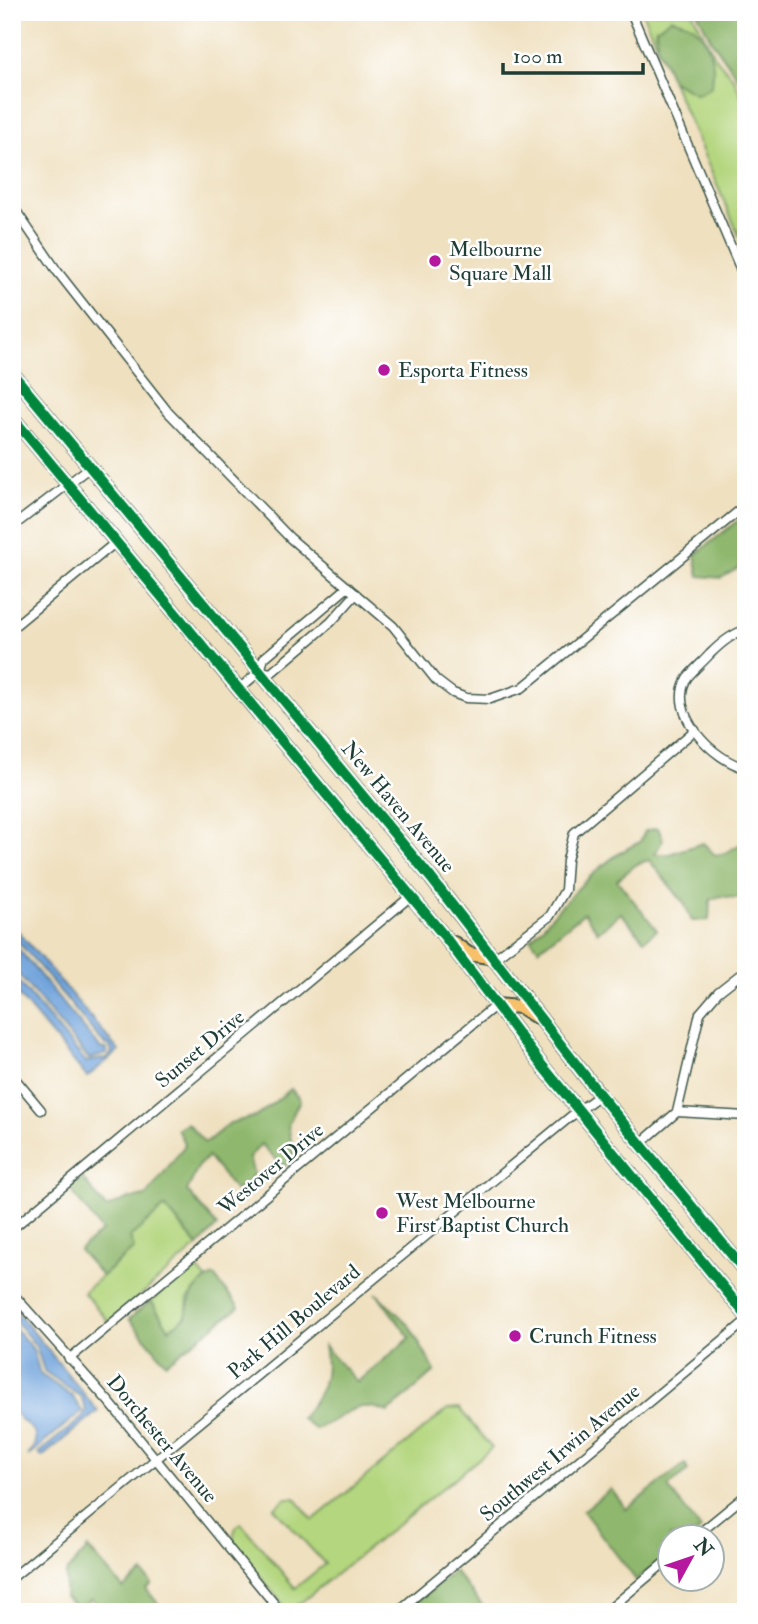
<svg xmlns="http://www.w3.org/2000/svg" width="758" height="1624" font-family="'IM FELL Double Pica',serif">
<rect width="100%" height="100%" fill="#fff"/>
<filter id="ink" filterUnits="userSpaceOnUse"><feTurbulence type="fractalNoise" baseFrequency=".0143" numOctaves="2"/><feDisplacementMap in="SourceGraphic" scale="14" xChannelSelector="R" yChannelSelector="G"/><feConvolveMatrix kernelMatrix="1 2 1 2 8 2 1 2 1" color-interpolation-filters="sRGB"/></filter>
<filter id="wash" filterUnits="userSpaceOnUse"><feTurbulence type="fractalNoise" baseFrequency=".00686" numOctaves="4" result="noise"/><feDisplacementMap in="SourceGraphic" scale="28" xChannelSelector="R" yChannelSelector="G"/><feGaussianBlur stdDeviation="1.57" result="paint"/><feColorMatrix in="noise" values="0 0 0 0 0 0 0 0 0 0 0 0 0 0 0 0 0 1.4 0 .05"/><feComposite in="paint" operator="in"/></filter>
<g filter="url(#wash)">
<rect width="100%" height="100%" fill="#efe0bf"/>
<g fill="#b4d67e" stroke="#6a8a59" stroke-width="2">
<polygon points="642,12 692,12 716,58 734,79 746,106 746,252 672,81 697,93 656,29 657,46"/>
<polygon points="165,1207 198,1246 109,1322 83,1292 134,1249 129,1237"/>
<polygon points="193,1264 206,1279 188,1298 186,1317 169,1330 151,1301"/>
<path d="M459,1408L492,1448L289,1612L234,1544C233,1536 233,1528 241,1523L295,1588L325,1564L274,1508L286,1498H295L313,1520L448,1409Z"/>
</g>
<g fill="#8fb76d" stroke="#577a50" stroke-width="2">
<polygon points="697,12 746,12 746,89 712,41"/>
<path d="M671,18C677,20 687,22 693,26C710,39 718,70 710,88L697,94L672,81L657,46L656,29Z"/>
<polygon points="746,514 746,564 721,578 699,576 695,555"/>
<path d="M658,828L663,840L655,854H669L703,843L715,855L725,853L746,841V892L737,898L720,896L710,900L709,920L692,921L684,903L649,860L637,864L617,880L657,930L644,940L621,913L598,932L584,913L539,949L531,939C563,905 597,861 640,842L645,831Z"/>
<polygon points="291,1089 300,1100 288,1125 295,1160 283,1166 261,1144 249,1158 254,1174 245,1187 235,1190 208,1157 199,1165 187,1191 217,1226 198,1246 165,1207 130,1237 134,1248 102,1276 79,1250 102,1231 70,1189 73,1183 83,1179 106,1208 127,1199 146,1196 185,1145 177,1129 187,1123 205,1143 230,1123 257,1116"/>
<path d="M214,1276L239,1307L166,1363L129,1319L151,1301L169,1329L186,1317C188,1298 195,1283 214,1276Z"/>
<path d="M376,1293L409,1325L435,1371L388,1412C350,1396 346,1420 314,1429L301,1418C322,1395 330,1377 324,1346L357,1382L410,1338Z"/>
<polygon points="685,1464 688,1471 668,1487 701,1530 693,1536 670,1536 670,1554 636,1580 583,1511 611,1489 626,1509"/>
<polygon points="88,1548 123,1588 143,1573 152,1584 146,1589 165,1612 101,1612 91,1599 84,1605 74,1605 65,1597 66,1573"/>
<polygon points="454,1571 488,1612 405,1612"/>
</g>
<g fill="#70a3db" stroke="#487088" stroke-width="2">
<polygon points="12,924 119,1051 87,1077 12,988 12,974 86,1062 108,1058 112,1052 110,1046 103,1043 12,934"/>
<polygon points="12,941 100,1048 107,1049 106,1054 89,1059 12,967"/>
<polygon points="12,1306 98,1411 42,1457 38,1453 81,1419 86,1410 81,1397 44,1371 36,1346 12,1317"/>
<path d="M12,1325L33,1349L40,1374L72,1396L82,1411L28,1456C49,1427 20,1428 12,1407C8,1394 12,1342 12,1325Z"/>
</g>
</g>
<g filter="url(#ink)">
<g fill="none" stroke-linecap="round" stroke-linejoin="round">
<defs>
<g id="minor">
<polyline points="631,12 746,282"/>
<polyline points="12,205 57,271 168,412 290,538 393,626 436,680 453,693 466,698 490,699 522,688 746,505"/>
<polyline points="12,527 90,467"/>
<polyline points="12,628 116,542"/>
<path d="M746,630C733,633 719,645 710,654C703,662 693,670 687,678C666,713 714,761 746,768"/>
<polyline points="260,671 271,673 331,622 356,594"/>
<polyline points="239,689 260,671 264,658 348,587"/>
<polyline points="495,958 550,916 565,890 567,860 574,833 695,730"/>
<polyline points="12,1075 41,1110"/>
<polyline points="677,1112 746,1116"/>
<polyline points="640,1144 677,1112 700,1013 718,992 746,970"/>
<polyline points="12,1229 411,896"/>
<polyline points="12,1293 110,1403 281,1612"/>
<polyline points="69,1359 496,1005"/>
<polyline points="696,1536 746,1495"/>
<polyline points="12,1578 570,1117 600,1095"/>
<polyline points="397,1612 746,1321"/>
<polyline points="606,1612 670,1558"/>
</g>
<g id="primary">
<polyline points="12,373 431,878 600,1095 746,1272"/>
<polyline points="12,417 445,937 540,1063 746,1315"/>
<polyline points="454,943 469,954 495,958"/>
<polyline points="496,1005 520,1007 536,1017"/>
</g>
</defs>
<use href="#minor" stroke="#3e5549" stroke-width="11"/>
<use href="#primary" stroke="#3e5549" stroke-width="16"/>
<use href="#minor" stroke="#fff" stroke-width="8"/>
<use href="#primary" stroke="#f6c16b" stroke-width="12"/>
<defs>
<g id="cycleway">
<polyline points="12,373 431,878 600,1095 746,1272"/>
<polyline points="12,417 445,937 540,1063 746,1315"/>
</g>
</defs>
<use href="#cycleway" stroke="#fff" stroke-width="15"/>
<use href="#cycleway" stroke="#00873e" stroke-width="10"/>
</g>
</g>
<g fill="#b5179e" stroke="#fff" stroke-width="2.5">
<circle cx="435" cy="261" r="7"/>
<circle cx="384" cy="370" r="7"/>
<circle cx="382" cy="1213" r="7"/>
<circle cx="515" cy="1336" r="7"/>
</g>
<g text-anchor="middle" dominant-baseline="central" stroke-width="5" stroke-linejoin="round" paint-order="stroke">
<g font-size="21" fill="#1f3d34" stroke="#fff" text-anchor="start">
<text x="449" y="249">Melbourne<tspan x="449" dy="24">Square Mall</tspan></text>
<text x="398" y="370">Esporta Fitness</text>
<text x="396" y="1201">West Melbourne<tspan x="396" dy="24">First Baptist Church</tspan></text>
<text x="529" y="1336">Crunch Fitness</text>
</g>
<g font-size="21" fill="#1f3d34" stroke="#fff">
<text transform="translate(398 807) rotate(50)">New Haven Avenue</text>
<text transform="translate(200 1049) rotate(-40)">Sunset Drive</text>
<text transform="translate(271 1169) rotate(-40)">Westover Drive</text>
<text transform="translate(294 1322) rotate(-40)">Park Hill Boulevard</text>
<text transform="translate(162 1439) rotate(50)">Dorchester Avenue</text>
<text transform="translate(560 1453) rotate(-40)">Southwest Irwin Avenue</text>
</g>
</g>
<rect width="758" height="1624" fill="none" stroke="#fff" stroke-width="42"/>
<g transform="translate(691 1558) rotate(50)"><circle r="33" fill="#ffffff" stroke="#a5b1ae" stroke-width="2"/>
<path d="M0-5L12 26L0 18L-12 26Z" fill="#b5179e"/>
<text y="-10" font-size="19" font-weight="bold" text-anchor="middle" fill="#1f3d34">N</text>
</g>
<path d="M503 63v10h140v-10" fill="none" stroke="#1f3d34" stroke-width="3.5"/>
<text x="513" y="63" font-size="21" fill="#1f3d34" stroke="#ffffff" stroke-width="5" paint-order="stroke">100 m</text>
</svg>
